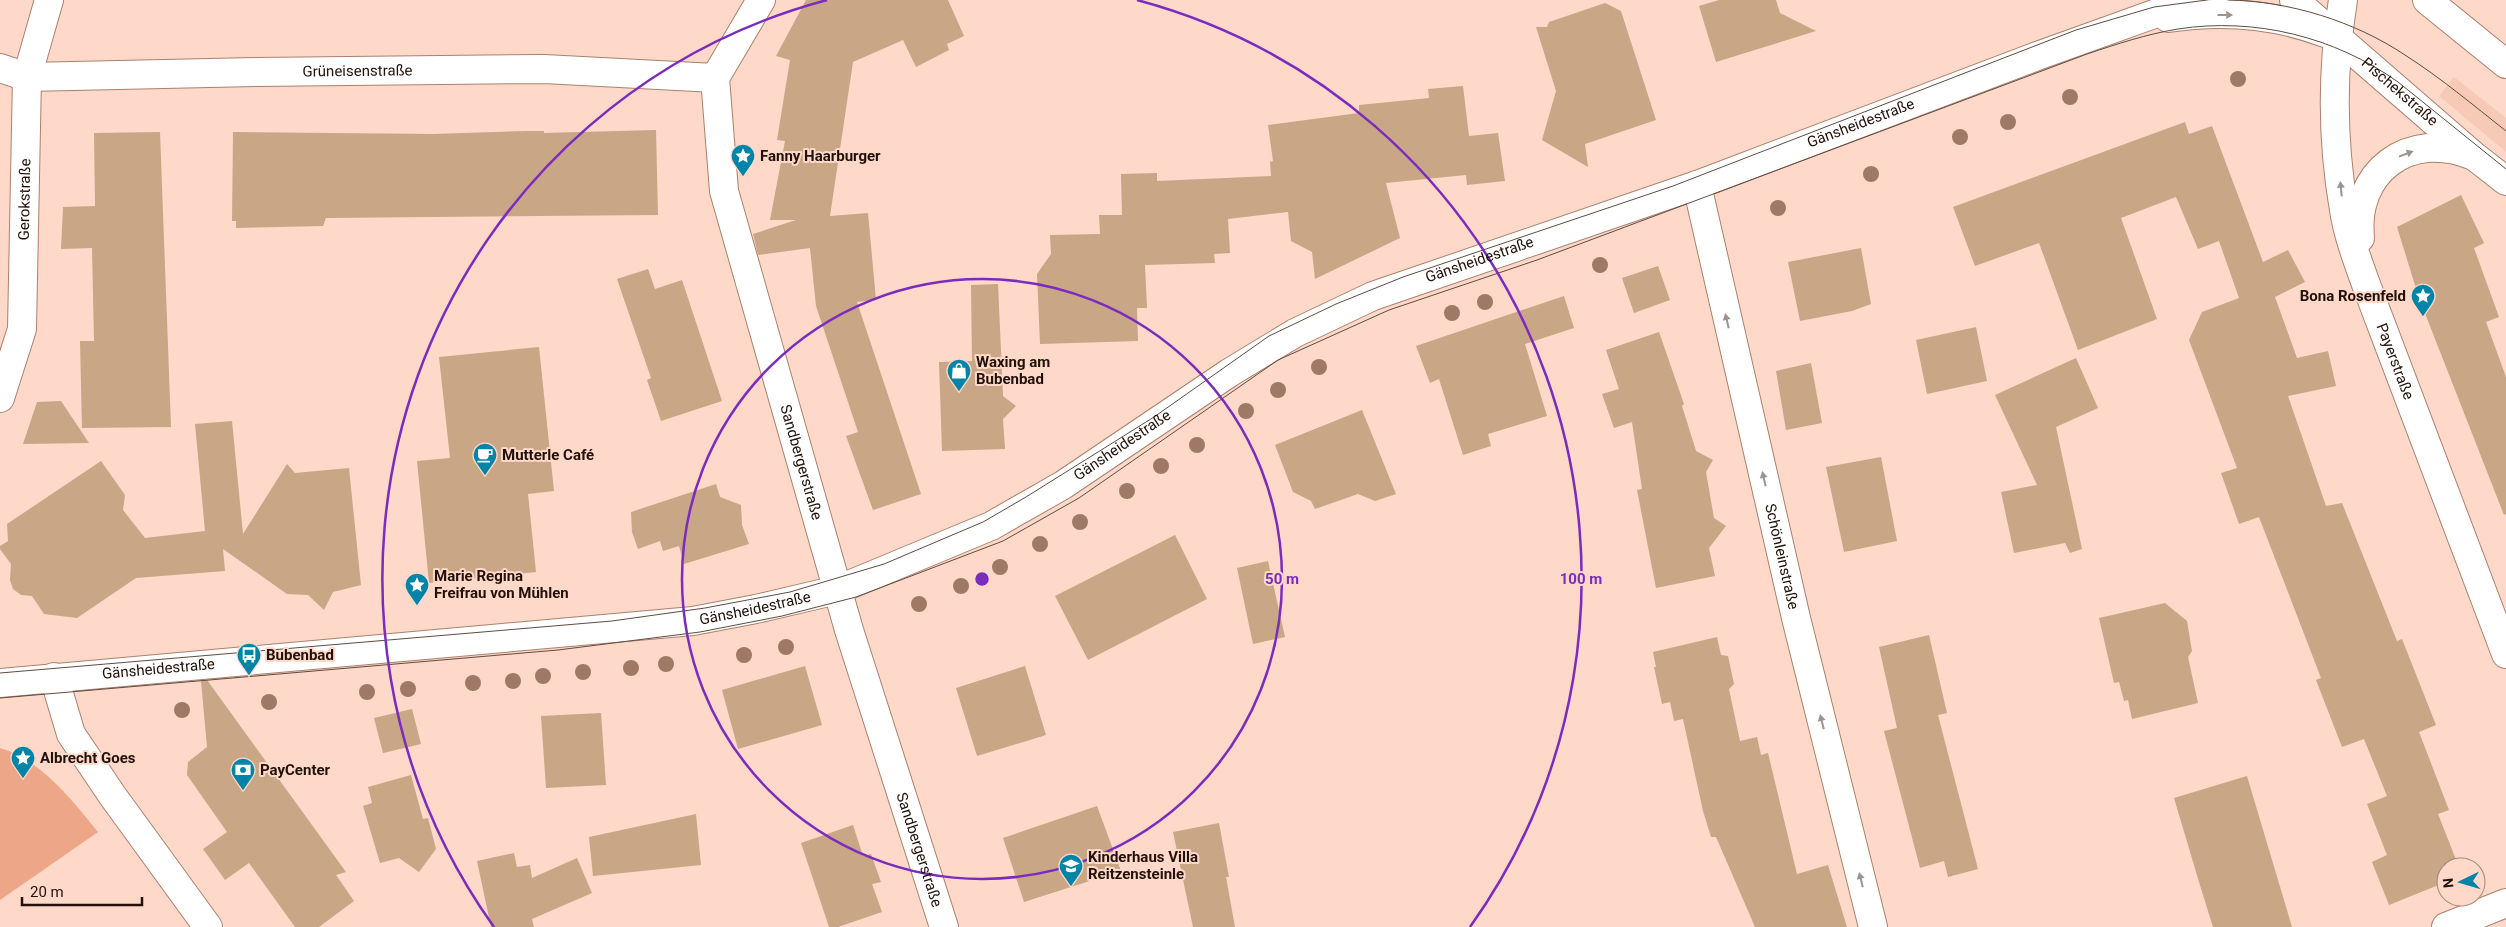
<svg xmlns="http://www.w3.org/2000/svg" width="2506" height="927" font-family="Roboto,sans-serif">
<rect width="100%" height="100%" fill="#fed8c8"/>
<polygon fill="#f6cab7" points="2454,77 2506,118 2506,152 2439,96"/>
<path fill="#eda688" d="M0,748C40,759 73,801 98,832L0,900Z"/>
<g fill="#c9a685">
<polygon points="806,0 948,0 964,36 947,44 949,50 916,67 903,40 853,62 830,216 868,213 876,300 857,302 921,494 873,510 846,436 858,432 816,306 810,248 758,255 753,234 796,220 770,220 785,141 777,140 790,60 776,56"/>
<polygon points="1719,0 1776,0 1780,13 1816,31 1716,62 1699,6"/>
<polygon points="1605,3 1621,11 1656,120 1585,144 1588,167 1542,140 1556,91 1536,27 1547,27 1549,22"/>
<polygon points="1463,86 1469,136 1498,133 1505,181 1467,185 1466,175 1386,183 1400,238 1315,279 1312,252 1291,241 1288,212 1228,219 1230,253 1214,254 1215,263 1145,265 1147,308 1137,308 1138,341 1040,344 1037,274 1051,254 1050,235 1100,234 1099,215 1122,215 1121,174 1157,173 1157,181 1271,176 1270,162 1273,161 1268,125 1359,113 1359,105 1429,98 1428,89"/>
<polygon points="2185,122 2189,134 2212,126 2263,262 2288,250 2305,282 2275,297 2297,358 2328,351 2336,386 2288,396 2326,506 2342,503 2397,641 2402,639 2436,725 2419,732 2449,810 2438,814 2459,867 2446,867 2446,882 2389,905 2372,862 2387,855 2367,804 2387,796 2364,739 2342,747 2316,680 2321,678 2259,517 2239,524 2221,473 2237,468 2189,340 2202,312 2239,298 2219,241 2198,249 2176,197 2121,218 2157,319 2078,350 2039,243 1975,266 1953,207"/>
<polygon points="656,130 658,215 326,218 323,226 236,228 236,221 232,221 233,132 433,134 525,131 544,131 544,133"/>
<polygon points="160,132 171,427 82,428 80,341 94,341 92,248 61,249 63,207 95,206 94,133"/>
<polygon points="2461,195 2484,243 2474,248 2499,317 2486,322 2506,377 2506,514 2504,515 2419,298 2397,227"/>
<polygon points="1861,248 1871,304 1852,311 1800,321 1788,262"/>
<polygon points="1658,266 1670,300 1634,313 1622,278"/>
<polygon points="648,269 655,289 682,280 722,401 661,421 647,380 651,378 617,279"/>
<polygon points="998,284 1003,396 1016,406 1003,419 1005,449 942,451 939,362 972,361 971,285"/>
<polygon points="1564,296 1574,328 1525,344 1547,416 1488,434 1491,446 1463,455 1439,379 1430,383 1416,346"/>
<polygon points="1976,327 1987,381 1927,394 1916,340"/>
<polygon points="1659,332 1684,404 1682,406 1696,451 1713,460 1706,472 1714,518 1726,526 1709,548 1715,576 1656,588 1637,490 1642,489 1632,422 1614,428 1602,394 1619,389 1606,350"/>
<polygon points="539,347 554,491 528,494 536,572 429,583 417,461 450,458 439,357"/>
<polygon points="2076,358 2098,408 2056,427 2082,549 2070,553 2065,543 2014,553 2001,492 2037,485 1995,395"/>
<polygon points="1811,363 1822,423 1786,430 1776,371"/>
<polygon points="61,401 89,443 23,444 37,402"/>
<polygon points="1362,410 1396,494 1375,501 1358,494 1315,509 1311,501 1293,492 1275,445"/>
<polygon points="232,421 243,534 287,464 295,473 349,468 361,585 333,592 324,610 308,595 287,594 223,549 225,571 136,578 77,618 44,614 32,596 21,595 13,589 10,580 11,564 0,549 0,546 8,541 7,524 101,461 125,495 123,510 145,538 205,531 195,424"/>
<polygon points="1881,457 1897,541 1844,552 1826,467"/>
<polygon points="716,484 720,497 741,505 742,525 749,544 684,564 679,546 663,551 660,541 638,549 632,532 631,512"/>
<polygon points="1175,535 1207,599 1088,660 1055,596"/>
<polygon points="1268,561 1285,637 1253,644 1237,568"/>
<polygon points="2165,603 2187,621 2192,651 2188,657 2198,703 2132,719 2128,700 2124,701 2119,682 2114,683 2099,618"/>
<polygon points="1929,635 1947,713 1938,715 1978,869 1948,877 1944,861 1920,868 1884,731 1897,728 1879,647"/>
<polygon points="1717,637 1721,655 1728,656 1734,684 1729,689 1740,741 1757,737 1761,755 1768,753 1797,874 1828,865 1847,927 1755,927 1716,837 1711,837 1703,811 1683,719 1674,721 1670,702 1662,704 1654,667 1656,667 1653,652"/>
<polygon points="805,666 822,725 738,749 722,690"/>
<polygon points="1025,666 1046,735 977,756 956,688"/>
<polygon points="207,680 346,872 336,875 354,901 319,927 295,927 249,863 225,880 203,849 227,832 187,775 188,762 207,747 201,681"/>
<polygon points="412,709 421,744 383,753 374,718"/>
<polygon points="601,713 606,785 546,788 541,716"/>
<polygon points="411,775 423,819 428,818 436,849 419,872 399,858 380,863 363,806 372,803 368,787"/>
<polygon points="2247,776 2292,927 2213,927 2199,882 2174,798"/>
<polygon points="1097,806 1121,871 1024,902 1003,838"/>
<polygon points="696,814 701,865 593,876 589,837"/>
<polygon points="1219,823 1229,877 1226,877 1235,927 1193,927 1173,832"/>
<polygon points="853,825 863,856 871,854 881,882 872,884 882,912 838,927 829,927 801,843"/>
<polygon points="514,853 517,867 530,865 532,878 577,858 592,893 532,919 534,927 491,927 477,861"/>
</g>
<g fill="none" stroke-linecap="round" stroke-linejoin="round">
<defs>
<g id="street">
<path id="s1" d="M761,0L715,78L724,191L849,630L944,927"/>
<path id="s2" d="M0,68L27,77L255,72L544,69L715,78"/>
<path id="s3" d="M1697,185L1796,618L1873,927"/>
<path id="s4" d="M0,398L22,329L27,77L49,0"/>
<polyline points="54,677 71,734 112,795 208,927"/>
<polyline points="2446,927 2506,903"/>
</g>
<g id="secondary">
<path id="s5" d="M2294,0L2474,156L2506,181"/>
<path id="s6" d="M2343,0C2332,69 2332,141 2344,210C2348,236 2358,262 2367,287L2506,654"/>
<polyline points="2427,0 2506,64"/>
<path d="M2168,18C2220,10 2275,14 2325,33"/>
<path d="M2360,238C2353,172 2409,130 2471,155"/>
<path id="s7" d="M0,683L693,621L756,609L837,590L991,526L1063,485L1229,373L1295,333L1373,296L1697,185L2040,55L2193,0"/>
</g>
</defs>
<use href="#street" stroke="#ab806d" stroke-width="30"/>
<use href="#secondary" stroke="#ab806d" stroke-width="30"/>
<use href="#street" stroke="#fff" stroke-width="28"/>
<use href="#secondary" stroke="#fff" stroke-width="28"/>
<g stroke="#614b41" stroke-width="1">
<path d="M2228,0C2289,1 2354,21 2405,55C2441,78 2473,105 2506,131"/>
<polyline points="0,673 612,621 705,608 790,592 884,564 983,522 1026,497 1154,417 1269,336 1336,304 1403,277 1673,186 2076,30 2154,7 2207,0"/>
<path d="M0,698L558,650L700,632L782,616L856,597L1003,541L1079,498L1278,360L1389,310L1537,260L2087,54C2117,44 2147,34 2178,29C2255,17 2335,37 2398,82L2506,169"/>
</g>
</g>
<g fill="#9f7866">
<circle cx="2238" cy="79" r="8"/>
<circle cx="2070" cy="97" r="8"/>
<circle cx="2008" cy="122" r="8"/>
<circle cx="1960" cy="137" r="8"/>
<circle cx="1871" cy="174" r="8"/>
<circle cx="1778" cy="208" r="8"/>
<circle cx="1600" cy="265" r="8"/>
<circle cx="1485" cy="302" r="8"/>
<circle cx="1452" cy="313" r="8"/>
<circle cx="1319" cy="367" r="8"/>
<circle cx="1278" cy="390" r="8"/>
<circle cx="1246" cy="411" r="8"/>
<circle cx="1197" cy="445" r="8"/>
<circle cx="1161" cy="466" r="8"/>
<circle cx="1127" cy="491" r="8"/>
<circle cx="1080" cy="522" r="8"/>
<circle cx="1040" cy="544" r="8"/>
<circle cx="1000" cy="567" r="8"/>
<circle cx="961" cy="586" r="8"/>
<circle cx="919" cy="604" r="8"/>
<circle cx="786" cy="647" r="8"/>
<circle cx="744" cy="655" r="8"/>
<circle cx="666" cy="664" r="8"/>
<circle cx="631" cy="668" r="8"/>
<circle cx="583" cy="672" r="8"/>
<circle cx="543" cy="676" r="8"/>
<circle cx="513" cy="681" r="8"/>
<circle cx="473" cy="683" r="8"/>
<circle cx="408" cy="689" r="8"/>
<circle cx="367" cy="692" r="8"/>
<circle cx="269" cy="702" r="8"/>
<circle cx="182" cy="710" r="8"/>
</g>
<defs><path id="oneway-solid" d="M-6-.8H1V-3.2L6.5 0L1 3.2V.8H-6Z" transform="scale(1.25)"/></defs>
<g fill="#9b9491">
<use href="#oneway-solid" transform="translate(2225 15)"/>
<use href="#oneway-solid" transform="translate(2406 154) rotate(-21)"/>
<use href="#oneway-solid" transform="translate(2341 189) rotate(-96)"/>
<use href="#oneway-solid" transform="translate(1727 321) rotate(-103)"/>
<use href="#oneway-solid" transform="translate(1764 479) rotate(-103)"/>
<use href="#oneway-solid" transform="translate(1822 722) rotate(-104)"/>
<use href="#oneway-solid" transform="translate(1861 880) rotate(-104)"/>
</g>
<g fill="none" stroke="#7b2cbf" stroke-width="2.5">
<circle cx="982" cy="579" r="300"/>
<path d="M494 927A599 599 0 0 1 827 0M1137 0A599 599 0 0 1 1470 927"/>
</g>
<defs>
<symbol id="sight-pin" viewBox="-11 -11 22 30"><path d="M0 17L-7.5 6A9.5 9.5 0 1 1 7.5 6Z" fill="#0084a7" stroke="#fed8c8"/><path d="M0-6L1.8-2.2L6-1.7L2.9 1.2L3.7 5.4L0 3.3L-3.7 5.4L-2.9 1.2L-6-1.7L-1.8-2.2Z" fill="#fff"/></symbol>
<symbol id="shop-pin" viewBox="-11 -11 22 30"><path d="M0 17L-7.5 6A9.5 9.5 0 1 1 7.5 6Z" fill="#0084a7" stroke="#fed8c8"/><path d="M-5-2.5h2.3a2.7 3.5 0 0 1 5.4 0H5L5.5 6h-11ZM-1.5-2.5h3a1.5 2.3 0 0 0-3 0Z" fill="#fff"/></symbol>
<symbol id="cafe-pin" viewBox="-11 -11 22 30"><path d="M0 17L-7.5 6A9.5 9.5 0 1 1 7.5 6Z" fill="#0084a7" stroke="#fed8c8"/><path d="M-5.5-4.5H6V0H3Q3 3.5 0 3.5H-2.5Q-5.5 3.5-5.5 0ZM3-3.2v2h1.7v-2ZM-6 4.5H4V6H-6Z" fill="#fff"/></symbol>
<symbol id="bus-pin" viewBox="-11 -11 22 30"><path d="M0 17L-7.5 6A9.5 9.5 0 1 1 7.5 6Z" fill="#0084a7" stroke="#fed8c8"/><path d="M-5-6H5V4H4V6H2V4H-2V6H-4V4H-5ZM-3.5-4V0h7V-4ZM-3.5 1.2v1.5H-2V1.2ZM2 1.2v1.5H3.5V1.2Z" fill="#fff"/></symbol>
<symbol id="bank-pin" viewBox="-11 -11 22 30"><path d="M0 17L-7.5 6A9.5 9.5 0 1 1 7.5 6Z" fill="#0084a7" stroke="#fed8c8"/><path d="M-6-4H6V4H-6ZM0-2.3a2.3 2.3 0 1 0 0 4.6a2.3 2.3 0 1 0 0-4.6Z" fill="#fff"/></symbol>
<symbol id="school-pin" viewBox="-11 -11 22 30"><path d="M0 17L-7.5 6A9.5 9.5 0 1 1 7.5 6Z" fill="#0084a7" stroke="#fed8c8"/><path d="M0-5L7-2L0 1L-7-2ZM-4 1L0 2.5L4 1V4Q0 6-4 4Z" fill="#fff"/></symbol>
</defs>
<g fill-rule="evenodd">
<use href="#sight-pin" x="729" y="142" width="28" height="38"/>
<use href="#sight-pin" x="2409" y="282" width="28" height="38"/>
<use href="#shop-pin" x="945" y="357" width="28" height="38"/>
<use href="#cafe-pin" x="471" y="441" width="28" height="38"/>
<use href="#sight-pin" x="403" y="571" width="28" height="38"/>
<use href="#bus-pin" x="235" y="641" width="28" height="38"/>
<use href="#sight-pin" x="9" y="744" width="28" height="38"/>
<use href="#bank-pin" x="229" y="756" width="28" height="38"/>
<use href="#school-pin" x="1057" y="852" width="28" height="38"/>
</g>
<g text-anchor="middle" dominant-baseline="central" stroke-width="4" stroke-linejoin="round" paint-order="stroke">
<g font-size="15" fill="#21110a" stroke="#fed8c8">
<text stroke="none"><textPath href="#s2" startOffset="359">Grüneisenstraße</textPath></text>
<text stroke="none"><textPath href="#s5" startOffset="140">Pischekstraße</textPath></text>
<text stroke="none"><textPath href="#s7" startOffset="1974">Gänsheidestraße</textPath></text>
<text stroke="none"><textPath href="#s4" startOffset="202">Gerokstraße</textPath></text>
<text stroke="none"><textPath href="#s7" startOffset="1569">Gänsheidestraße</textPath></text>
<text stroke="none"><textPath href="#s6" startOffset="371">Payerstraße</textPath></text>
<text stroke="none"><textPath href="#s7" startOffset="1164">Gänsheidestraße</textPath></text>
<text stroke="none"><textPath href="#s1" startOffset="486">Sandbergerstraße</textPath></text>
<text stroke="none"><textPath href="#s3" startOffset="381">Schönleinstraße</textPath></text>
<text stroke="none"><textPath href="#s7" startOffset="759">Gänsheidestraße</textPath></text>
<text stroke="none"><textPath href="#s7" startOffset="159">Gänsheidestraße</textPath></text>
<text stroke="none"><textPath href="#s1" startOffset="891">Sandbergerstraße</textPath></text>
</g>
<g font-size="15" font-weight="bold" fill="#21110a" stroke="#fed8c8" text-anchor="start">
<text x="760" y="156">Fanny Haarburger</text>
<text x="2406" y="296" text-anchor="end">Bona Rosenfeld</text>
<text x="976" y="362">Waxing am<tspan x="976" dy="17">Bubenbad</tspan></text>
<text x="502" y="455">Mutterle Café</text>
<text x="434" y="576">Marie Regina<tspan x="434" dy="17">Freifrau von Mühlen</tspan></text>
<text x="266" y="655">Bubenbad</text>
<text x="40" y="758">Albrecht Goes</text>
<text x="260" y="770">PayCenter</text>
<text x="1088" y="857">Kinderhaus Villa<tspan x="1088" dy="17">Reitzensteinle</tspan></text>
</g>
</g>
<circle cx="982" cy="579" r="8" fill="#7b2cbf" stroke="#fed8c8" stroke-width="2.5"/>
<g font-size="15" text-anchor="middle" font-weight="bold" fill="#7b2cbf" stroke="#fed8c8" stroke-width="4" stroke-linejoin="round" paint-order="stroke">
<text x="1282" y="584">50 m</text>
<text x="1581" y="584">100 m</text>
</g>
<g transform="translate(2461 882) rotate(265)"><circle r="24" fill="#fed8c8" stroke="#a6887c"/>
<path d="M0-4L9 19L0 12L-9 19Z" fill="#0084a7"/>
<text y="-8" font-size="14" font-weight="bold" text-anchor="middle" fill="#21110a">N</text>
</g>
<path d="M22 897v8h120v-8" fill="none" stroke="#21110a" stroke-width="2.5"/>
<text x="30" y="897" font-size="15" fill="#21110a" stroke="#fed8c8" stroke-width="4" paint-order="stroke">20 m</text>
</svg>
